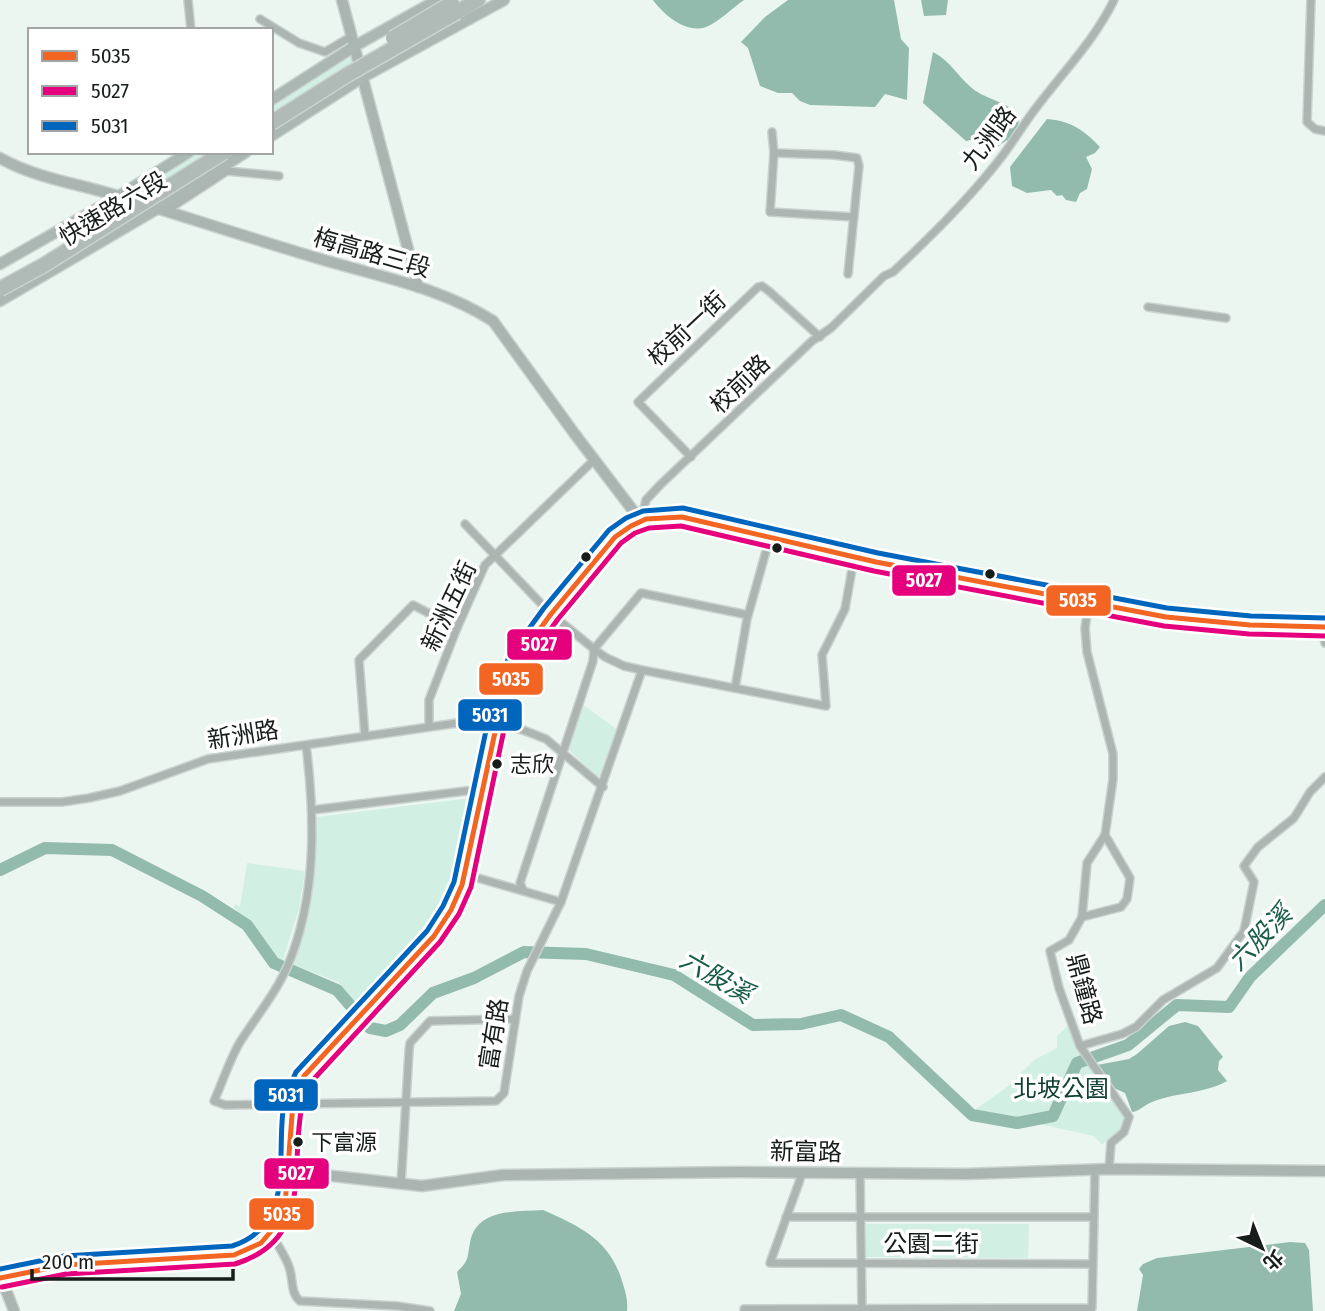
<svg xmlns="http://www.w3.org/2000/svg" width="1325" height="1311" font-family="'Fira Sans Condensed','Noto Sans TC',sans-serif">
<rect width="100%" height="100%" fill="#ebf6f1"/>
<g fill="#d2efe3">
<polygon points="350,55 357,76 271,129 271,105"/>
<polygon points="196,152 234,152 156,201 133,192"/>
<polygon points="582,704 619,731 603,775 597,776 569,750"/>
<path d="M471,798C464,830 460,866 447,897C430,936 385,971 355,1002L338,982L294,965L312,889L317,817Z"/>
<polygon points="247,863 305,871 299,908 282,963 271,956 234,907 235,904 240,907"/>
<polygon points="1068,1026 1076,1047 1125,1116 1121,1128 1102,1145 1094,1136 975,1110 1007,1087 1034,1060 1057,1048 1057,1036"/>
<polygon points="866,1224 1029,1224 1028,1258 866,1257"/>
</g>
<g fill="#93bbad">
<path d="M653,0H744C732,8 719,22 706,27C686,34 664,15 653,0Z"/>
<polygon points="788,0 894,0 901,39 909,48 907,100 885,94 875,107 810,105 800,101 792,93 778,93 760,86 748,48 741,42 765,17"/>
<polygon points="921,0 948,0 946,15 924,16"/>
<path d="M933,52C951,61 958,77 973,89C989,101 1008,101 1020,117L1016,134L994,149L982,146L971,140L966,141L923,103Z"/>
<path d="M1047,119C1071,121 1084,130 1100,147L1095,153L1086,157L1092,169L1087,189L1080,193L1076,202L1066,200L1062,195L1057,196L1051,190L1027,193L1012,186L1010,167Z"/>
<path d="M1185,1022L1198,1026L1223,1057L1219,1061L1218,1070L1227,1081C1204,1094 1177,1092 1152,1102C1144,1105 1140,1111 1132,1112L1125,1093L1114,1088L1097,1065L1129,1059L1137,1054L1169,1026Z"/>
<path d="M543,1210C582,1227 611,1241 623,1284C626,1294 628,1301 627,1311H454L461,1294L457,1272C469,1260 467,1259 470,1243C476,1208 515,1212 543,1210Z"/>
<polygon points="1290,1242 1305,1243 1309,1250 1313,1311 1137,1311 1143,1275 1139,1269 1143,1264 1157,1258"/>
</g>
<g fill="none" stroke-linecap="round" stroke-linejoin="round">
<polyline stroke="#93bbad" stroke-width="12" points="0,870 45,848 112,850 202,896 247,925 274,963 337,990 370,1028 386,1031 400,1025 433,993 474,978 524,952 586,954 674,975 753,1025 801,1024 841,1015 889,1037 972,1115 1017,1123 1053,1116 1077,1063 1128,1045 1177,1005 1229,1007 1250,977 1325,905"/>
<defs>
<g id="street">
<polyline points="188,0 191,30"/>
<polyline points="1311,0 1307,122 1315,129 1325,131"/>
<polyline points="260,19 299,43 325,52 352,36"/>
<polyline points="772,132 774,153 770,212 854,217"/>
<polyline points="774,153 834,155 857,158 859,166 848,274"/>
<polyline points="166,211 227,171 279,176"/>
<polyline points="1148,307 1226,318"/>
<polyline points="691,457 638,402 758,287 762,286 770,292 820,337"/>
<path d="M641,521L646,500L660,485L812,341L831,328L884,276L893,272C929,238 965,203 996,164C1011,146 1022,126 1036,108C1063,72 1094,41 1114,0"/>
<polyline points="465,524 551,614 594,649 605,657 624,666 642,670 826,706 822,655 845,609 854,558"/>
<polyline points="1089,601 1085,628 1087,652 1113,754 1113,779 1105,835 1130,878 1127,899 1121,907 1082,917 1069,940 1050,951 1059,988 1080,1046 1129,1117 1124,1132 1111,1143 1109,1169"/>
<polyline points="1322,627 1325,643"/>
<polyline points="735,688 747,619 770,537"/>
<polyline points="429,726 429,700 457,628 485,565 595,459"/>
<polyline points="365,736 359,660 413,605 457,628"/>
<path d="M306,745C315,817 317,896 288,965C276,993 256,1017 240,1042C229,1061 223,1081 214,1101L225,1105L496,1101L504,1093L519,996L527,971L561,902L642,670"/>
<polyline points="0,802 62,802 89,798 120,791 208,759 478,720 523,730 546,739 603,787"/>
<polyline points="312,810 482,789"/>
<polyline points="464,874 561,902"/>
<polyline points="523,890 520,883 593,661 594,649 641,593 748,615"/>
<polyline points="1082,917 1087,863 1105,835"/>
<polyline points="1080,1046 1122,1034 1136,1027 1163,1000 1217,968 1244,931 1254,882 1244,866 1258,847 1294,818 1310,792 1325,777"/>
<polyline points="802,1174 770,1263 1092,1264"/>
<polyline points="860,1174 862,1307"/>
<polyline points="401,1184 409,1051 410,1043 430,1021 514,1019"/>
<polyline points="786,1217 1093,1217"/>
<path d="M272,1235C278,1246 287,1258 290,1270C293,1281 291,1294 300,1301L397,1306L430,1311"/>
<polyline points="744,1309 1092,1308 1095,1170"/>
</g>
<g id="secondary">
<polyline points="342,0 418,287"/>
<path d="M0,158C37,179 81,184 121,197C189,218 256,240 324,260C381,277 442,288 493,321L574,433L641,521"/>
<polyline points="289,1171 422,1186 503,1175 738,1172 965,1174 1109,1169 1325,1171"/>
<polyline points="1,1277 14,1311"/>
<path d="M0,1278L65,1265L234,1255C262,1247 278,1232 285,1205L293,1103L304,1076L434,936L451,910L462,885L497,723L517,660L551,614L615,537C636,518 655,515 682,517L876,562L996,583L1166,617L1250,625L1325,627"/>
</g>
<g id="primary">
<polyline points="271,100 355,46 437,0"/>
<polyline points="271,136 363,77 504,0"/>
<polyline points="0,264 119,196 189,152"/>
<polyline points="0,301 157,209 246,152"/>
</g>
<polyline id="highway" points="457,12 478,0"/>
</defs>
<use href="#street" stroke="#cad2cf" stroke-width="10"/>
<use href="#secondary" stroke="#cad2cf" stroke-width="13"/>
<use href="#primary" stroke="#cad2cf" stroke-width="13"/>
<use href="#highway" stroke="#cad2cf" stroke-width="17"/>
<use href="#street" stroke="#acb5b1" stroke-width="7"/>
<use href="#secondary" stroke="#aab4b0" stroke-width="10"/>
<use href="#primary" stroke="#abb7b2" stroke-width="10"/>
<use href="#highway" stroke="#b0bbb7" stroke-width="14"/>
<defs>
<g id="highway-bridge">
<polyline points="393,38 452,3"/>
<polyline points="271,123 347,75 457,12"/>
<polyline points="0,289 44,265 224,152"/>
</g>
</defs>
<use href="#highway-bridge" stroke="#cad2cf" stroke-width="17" stroke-linecap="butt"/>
<use href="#highway-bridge" stroke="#b0bbb7" stroke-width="14"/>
<defs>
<polyline id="bus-1" points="0,1278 65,1265 234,1255 261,1243 278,1223 285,1205 293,1103 304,1076 434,936 451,910 462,885 497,723 517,660 551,614 615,537 631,526 646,519 682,517 876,562 1166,617 1250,625 1325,627"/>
<path id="bus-2" d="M2,1287L66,1274L235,1264C315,1239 289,1169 302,1106C303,1098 308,1089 312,1081L440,942L459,914L471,887L505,725L525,664L558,619L621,543L635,533L649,528L681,526L874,571L1164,626L1249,634L1325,636"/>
<path id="bus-3" d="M0,1269L64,1256L232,1246C297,1225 275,1156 284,1103C286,1092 292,1082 296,1072L427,931L443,906L454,882L488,721L509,656L544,608L609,530L626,518L643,511L683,508L878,553L1167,608L1251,616L1325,618"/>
</defs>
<use href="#bus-1" stroke="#fff" stroke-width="10"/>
<use href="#bus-2" stroke="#fff" stroke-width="10"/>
<use href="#bus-3" stroke="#fff" stroke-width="10"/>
<use href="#bus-1" stroke="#f26522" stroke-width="5"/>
<use href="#bus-2" stroke="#e5007d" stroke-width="5"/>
<use href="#bus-3" stroke="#0065bd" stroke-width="5"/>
</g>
<g fill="#161d1b" stroke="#fff" stroke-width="2.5">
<circle cx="777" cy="548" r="6"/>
<circle cx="586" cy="557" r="6"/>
<circle cx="990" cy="574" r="6"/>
<circle cx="497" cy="764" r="6"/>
<circle cx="298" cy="1142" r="6"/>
</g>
<g text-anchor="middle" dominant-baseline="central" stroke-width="7" stroke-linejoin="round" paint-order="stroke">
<g font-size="22" fill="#161d1b" stroke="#fff" text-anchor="start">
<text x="510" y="764">志欣</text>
<text x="311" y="1142">下富源</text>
</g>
<g font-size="24" fill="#161d1b" stroke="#fff">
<text transform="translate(989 138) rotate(-53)">九洲路</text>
<text transform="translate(113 209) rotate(-31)">快速路六段</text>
<text transform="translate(372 253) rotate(16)">梅高路三段</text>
<text transform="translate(687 329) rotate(-43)">校前一街</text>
<text transform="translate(740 384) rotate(-44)">校前路</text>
<text transform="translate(449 606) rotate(-65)">新洲五街</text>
<text transform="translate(243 735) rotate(-9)">新洲路</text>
<text transform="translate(1084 989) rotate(75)">鼎鐘路</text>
<text transform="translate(494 1034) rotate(-81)">富有路</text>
<text transform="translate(806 1152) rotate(1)">新富路</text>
<text x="931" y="1244">公園二街</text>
</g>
<g font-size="24" fill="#124133" stroke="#fff">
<text x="1061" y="1089">北坡公園</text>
</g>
<g font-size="26" font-style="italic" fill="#185d49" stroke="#fff">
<text transform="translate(1260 938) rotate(-46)">六股溪</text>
<text transform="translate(716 977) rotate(30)">六股溪</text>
</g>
</g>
<g stroke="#fff" stroke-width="2.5">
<rect x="891" y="564" width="66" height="33" rx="7" fill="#e5007d"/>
<rect x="1045" y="584" width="67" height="33" rx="7" fill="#f26522"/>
<rect x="506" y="628" width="67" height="33" rx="7" fill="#e5007d"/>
<rect x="478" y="662" width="66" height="34" rx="7" fill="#f26522"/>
<rect x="457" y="698" width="66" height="34" rx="7" fill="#0065bd"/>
<rect x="253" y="1078" width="66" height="34" rx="7" fill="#0065bd"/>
<rect x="263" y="1157" width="67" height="33" rx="7" fill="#e5007d"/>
<rect x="248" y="1197" width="67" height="34" rx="7" fill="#f26522"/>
</g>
<g font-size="19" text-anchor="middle" font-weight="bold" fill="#fff">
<text x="924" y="587">5027</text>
<text x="1078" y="607">5035</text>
<text x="539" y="651">5027</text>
<text x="511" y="686">5035</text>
<text x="490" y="722">5031</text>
<text x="286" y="1102">5031</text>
<text x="296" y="1180">5027</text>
<text x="282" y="1221">5035</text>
</g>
<rect x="28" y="28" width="245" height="126" fill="#ffffff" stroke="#a2a5a4" stroke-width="2"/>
<rect x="42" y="51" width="35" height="10" fill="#f26522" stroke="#a2a5a4" stroke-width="2"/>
<text x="91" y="63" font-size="21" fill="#161d1b">5035</text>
<rect x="42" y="86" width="35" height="10" fill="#e5007d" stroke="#a2a5a4" stroke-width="2"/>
<text x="91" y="98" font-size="21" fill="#161d1b">5027</text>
<rect x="42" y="121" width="35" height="10" fill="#0065bd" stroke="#a2a5a4" stroke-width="2"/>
<text x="91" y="133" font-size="21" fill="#161d1b">5031</text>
<g transform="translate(1262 1248) rotate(137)" stroke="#ffffff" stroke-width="5" paint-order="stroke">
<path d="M0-5L12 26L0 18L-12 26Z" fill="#161d1b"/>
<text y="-10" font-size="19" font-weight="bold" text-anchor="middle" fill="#161d1b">北</text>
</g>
<path d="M32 1269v10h201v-10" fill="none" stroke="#161d1b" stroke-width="3.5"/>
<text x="42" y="1269" font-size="21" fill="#161d1b" stroke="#ffffff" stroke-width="5" paint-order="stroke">200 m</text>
</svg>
